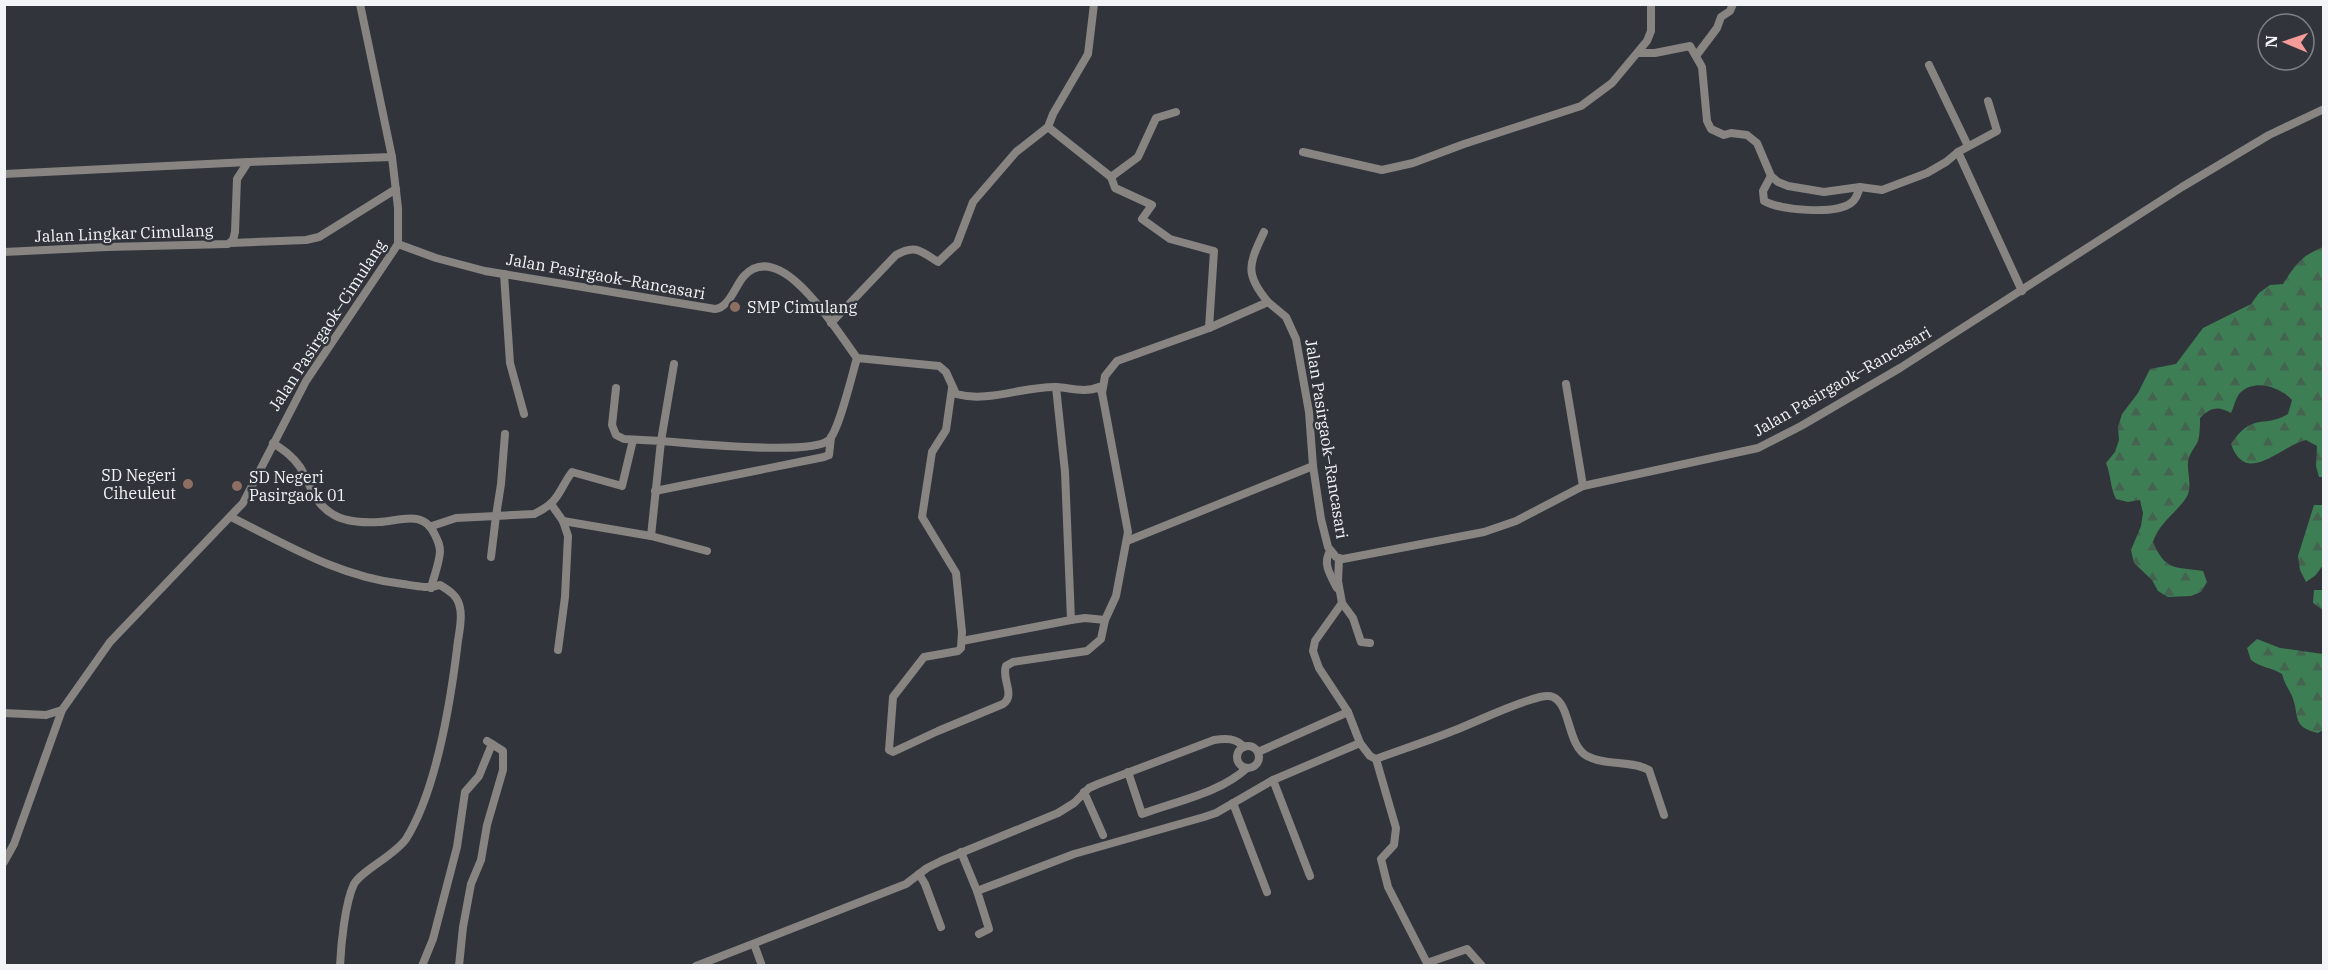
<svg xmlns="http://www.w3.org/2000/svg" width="2328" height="970" font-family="'IBM Plex Serif',serif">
<defs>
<pattern id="forest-firs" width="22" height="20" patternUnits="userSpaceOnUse" patternTransform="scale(1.5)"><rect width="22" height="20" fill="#3e7e55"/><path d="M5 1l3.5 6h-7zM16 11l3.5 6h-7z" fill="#446450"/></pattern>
</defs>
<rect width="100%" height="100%" fill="#31343a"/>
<g fill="url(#forest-firs)">
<path d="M2323,247V477H2319L2316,466L2317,446L2306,440C2280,446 2246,487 2231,444C2254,411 2262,429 2288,414L2292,400C2281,388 2256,378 2241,392C2236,396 2234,407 2231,413C2218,406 2211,407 2200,418C2200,425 2200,434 2198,441C2195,448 2189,453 2188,462C2187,473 2193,488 2186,498C2175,514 2159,523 2153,542C2165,571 2176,567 2203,571L2207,582L2201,592L2191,596L2168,597L2158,591L2152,580L2134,563L2131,550L2141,526L2143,513L2140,500L2128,502L2116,499C2110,487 2111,475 2106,463L2115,452L2119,440L2118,427L2122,414L2138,393L2150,369L2176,364L2203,328L2251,304L2259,293L2270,285L2283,284C2296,264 2301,256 2323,247Z"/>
<polygon points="2314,505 2323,505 2323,565 2316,575 2306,582 2300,570 2298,556"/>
<polygon points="2314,590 2323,590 2323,610 2313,603"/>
<path d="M2257,639L2280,648L2323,654V730L2318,733C2291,727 2300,716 2292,696C2288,688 2284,682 2282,674C2271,667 2261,668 2251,660L2247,648Z"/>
</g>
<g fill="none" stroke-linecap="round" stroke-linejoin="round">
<g stroke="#878482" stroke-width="8">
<polyline points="1094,4 1088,54 1053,114 1048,127 1111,177 1115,188 1152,205 1142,219 1170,239 1214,251 1209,328"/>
<polyline points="1639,53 1655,53 1690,46 1702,67 1707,121 1711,129 1724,135 1731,133 1747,135 1757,143 1771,176 1778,182 1788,186 1824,192 1860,187 1882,190 1927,173 1946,162 1958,152 1997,131 1988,101"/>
<polyline points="1696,56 1717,28 1721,17 1730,11 1733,4"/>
<polyline points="1929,65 1968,146"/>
<polyline points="1303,152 1382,170 1413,163 1464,144 1581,106 1612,83 1647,41 1651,31 1651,4"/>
<polyline points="1958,152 2022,291"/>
<polyline points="4,174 248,162"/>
<path d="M1771,176L1763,191L1764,201C1780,210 1835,215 1851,203C1856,200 1858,193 1860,187"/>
<polyline points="1111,177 1138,157 1156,118 1176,112"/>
<path d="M1264,232C1249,264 1244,274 1268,302"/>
<polyline points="231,243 306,240 319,237 396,189"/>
<path d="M398,244L436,258L485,271L715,309C729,308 735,286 744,276C781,236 838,333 857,358L939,366L946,372L956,394C989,403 1023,386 1057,387C1070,388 1086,393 1099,387L1102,393L1105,376L1117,361L1209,328L1268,302L1286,317L1296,339L1309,412L1313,466L1321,519L1328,547L1336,557L1343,559L1484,532L1516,521L1583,486L1758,448L1801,426L1900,368L2182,187L2269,135L2324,109"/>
<polyline points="4,252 107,247 228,244 233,240 235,232 237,179 248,162 392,157"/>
<polyline points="504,274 510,363 524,414"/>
<path d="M831,323L896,255C915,244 921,251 938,262L957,244L973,202L1016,152L1048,127"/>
<path d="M674,364L661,441C689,443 812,456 829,440C839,430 852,375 857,358"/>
<polyline points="1566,384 1583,486"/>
<polyline points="1056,387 1065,472 1071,620 1085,618 1105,620 1116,596 1128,532 1102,393"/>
<polyline points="616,388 612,425 616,435 624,439 661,441 651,536"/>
<path d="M952,388L946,430L932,452L922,517L956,573L962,632L961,648L958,651L924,657L893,697L889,750L893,752L938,731L1003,704C1016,695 1001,679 1006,666L1013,662L1087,651L1101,639L1105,620"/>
<path d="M505,434L501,484L496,516L534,514C560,502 558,491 572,472L622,486L633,440"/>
<path d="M273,443C283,450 293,456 300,467C311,485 314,504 334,515C346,522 366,523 379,522C400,521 424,509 435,535C438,541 440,545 440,552C439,564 434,576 431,588"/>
<polyline points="655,491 824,457 829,455 831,437"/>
<polyline points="551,504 563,521 568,536 565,597 558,650"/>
<path d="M231,517C287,545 340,577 403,584C416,586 428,589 440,585C450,591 458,596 460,608C463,620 458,636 457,649C450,705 436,791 406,839C394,856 362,870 354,884C345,903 341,944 340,966"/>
<polyline points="563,521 651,536 707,551"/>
<polyline points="432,526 456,518 496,516 491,557"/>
<polyline points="1127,541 1313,466"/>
<path d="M1330,551C1322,564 1331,576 1337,588"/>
<polyline points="1342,603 1353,618 1361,642 1370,643"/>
<polyline points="962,641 1071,620"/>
<polyline points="4,713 46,715 62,710 110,642 243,503 306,381 398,244 398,208 392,157 360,4"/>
<path d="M1360,743L1370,756L1376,759C1403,749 1431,740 1458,729C1485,718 1512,704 1540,697C1544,696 1549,695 1553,697C1571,705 1567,745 1587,756C1606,766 1631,760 1649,770L1664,815"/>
<circle cx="1248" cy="757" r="11"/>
<polyline points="1258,752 1348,712"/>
<polyline points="1376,759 1396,828 1394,845 1381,859 1388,887 1427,963 1467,949 1482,966"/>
<path d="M1128,772L1142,814C1177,801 1220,793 1247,768"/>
<polyline points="1273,780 1310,876"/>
<polyline points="1084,792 1103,835"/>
<polyline points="1233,803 1267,892"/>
<polyline points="961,852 977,891 1074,854 1204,817 1216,813 1273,780 1360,743 1348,712 1319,668 1313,651 1315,641 1342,603 1338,581 1339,559"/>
<polyline points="4,862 14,844 62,710"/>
<polyline points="919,874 925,884 941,927"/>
<polyline points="977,891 989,929 979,934"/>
<polyline points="754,944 762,966"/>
<polyline points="422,966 433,939 457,847 465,792 479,776 492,744"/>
<polyline points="459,966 463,927 471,884 481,860 487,825 503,770 503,751 487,741"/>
<path d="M696,966L906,884L927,868L941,861L1058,813L1074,803L1089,788L1098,784L1214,740C1226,738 1236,738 1244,747"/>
</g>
</g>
<g fill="#8d6e63" stroke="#31343a" stroke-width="2">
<circle cx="735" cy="307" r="6"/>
<circle cx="188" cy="484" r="6"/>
<circle cx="237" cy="486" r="6"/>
</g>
<g text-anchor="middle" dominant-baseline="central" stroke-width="5" stroke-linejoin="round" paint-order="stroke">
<g font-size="16" fill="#f2f4f7" stroke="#31343a">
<text transform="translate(124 233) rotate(-2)">Jalan Lingkar Cimulang</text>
<text transform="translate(606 276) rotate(10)">Jalan Pasirgaok–Rancasari</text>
<text transform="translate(327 325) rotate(-57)">Jalan Pasirgaok–Cimulang</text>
<text transform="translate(1842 381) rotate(-30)">Jalan Pasirgaok–Rancasari</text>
<text transform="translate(1327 439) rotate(81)">Jalan Pasirgaok–Rancasari</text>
</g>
<g font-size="16" fill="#f2f4f7" stroke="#31343a" text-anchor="start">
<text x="747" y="307">SMP Cimulang</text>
<text x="176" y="475" text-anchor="end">SD Negeri<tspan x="176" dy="18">Ciheuleut</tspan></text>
<text x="249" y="477">SD Negeri<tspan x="249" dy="18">Pasirgaok 01</tspan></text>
</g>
</g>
<rect width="2328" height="970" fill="none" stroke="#f2f4f7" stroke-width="12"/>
<g transform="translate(2286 42) rotate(272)"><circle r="28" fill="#31343a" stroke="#7e8186" stroke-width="1.5"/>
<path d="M0-4.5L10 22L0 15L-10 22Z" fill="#f59b99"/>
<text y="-9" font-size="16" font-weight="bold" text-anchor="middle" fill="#f2f4f7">N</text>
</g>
</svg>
